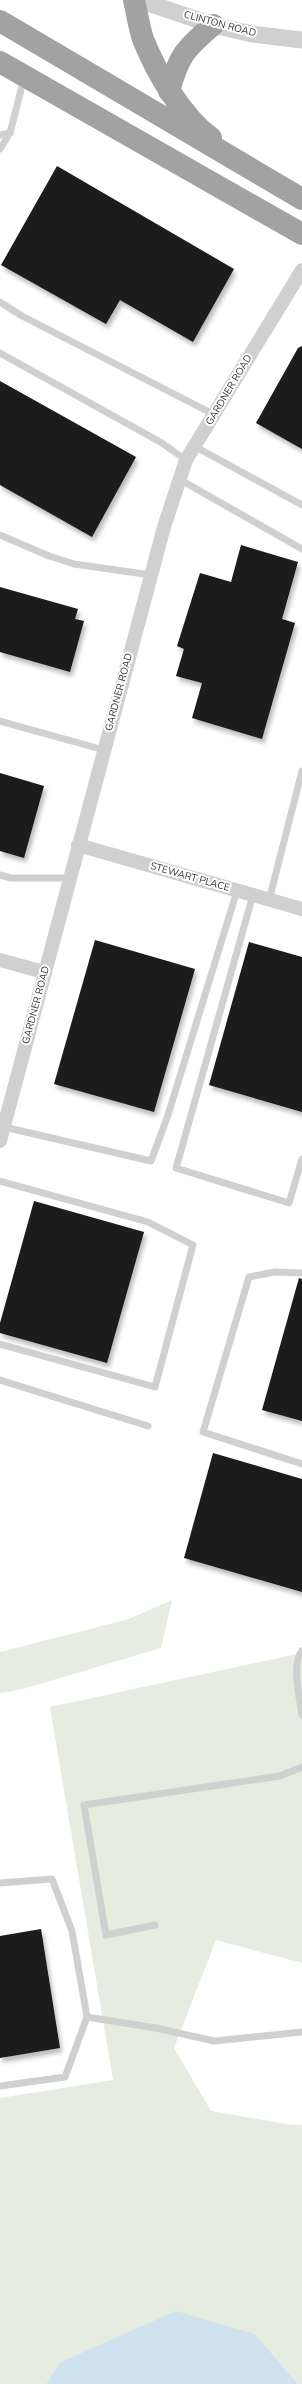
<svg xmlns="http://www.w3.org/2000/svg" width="302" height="2384" font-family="'Nunito Sans',sans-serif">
<defs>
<filter id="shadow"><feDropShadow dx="2.5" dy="4.5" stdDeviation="2" flood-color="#0004"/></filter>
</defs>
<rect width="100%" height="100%" fill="#fff"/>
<g fill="#e6ecdf">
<polygon points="172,1600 161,1648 23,1689 0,1693 0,1652 129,1619"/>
<polygon points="302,1653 302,1963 216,1940 174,2048 211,2111 286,2124 302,2125 302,2384 298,2384 255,2334 59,2363 46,2384 0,2384 0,2098 113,2080 50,1707"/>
</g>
<polygon fill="#cfe2ee" points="176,2311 255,2334 298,2384 46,2384 59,2363"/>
<g fill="#1a1a1a" filter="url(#shadow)">
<polygon points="57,166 234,269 193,342 120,300 106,324 1,265"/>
<polygon points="302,346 302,449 256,423 298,348"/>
<polygon points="0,381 136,457 92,537 0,485"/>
<polygon points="241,545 298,562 282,619 295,623 262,739 192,718 202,683 176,676 184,649 177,646 200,573 231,582"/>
<polygon points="0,587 78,609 75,619 84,621 70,672 0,652"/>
<polygon points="0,773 44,786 24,858 0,851"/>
<polygon points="95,940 195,969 154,1112 54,1084"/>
<polygon points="249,942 302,957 302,1112 209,1085"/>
<polygon points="34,1201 144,1232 107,1363 0,1333 0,1323"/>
<polygon points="299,1278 302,1279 302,1421 262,1410"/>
<polygon points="213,1453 302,1479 302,1592 184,1558"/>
<polygon points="41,1929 60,2048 0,2058 0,1936"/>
</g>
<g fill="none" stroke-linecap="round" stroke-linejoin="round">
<g stroke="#d0d0d0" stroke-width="7">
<polyline points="0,135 10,133"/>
<polyline points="0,149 10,133 24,78"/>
<polyline points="0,302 22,316 213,414"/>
<polyline points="0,353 162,443 186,460"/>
<polyline points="194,446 302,505"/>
<polyline points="179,479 302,549"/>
<polyline points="0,535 49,556 74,564 151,575"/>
<polyline points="0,721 104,750"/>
<polyline points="0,875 11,878 69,878"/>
<polyline points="253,895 176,1168 289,1203 302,1159"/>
<polyline points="269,900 302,771"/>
<polyline points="4,1127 151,1161 168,1115 237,891"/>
<polyline points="0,1181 148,1222 193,1245 155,1387 0,1344"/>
<polyline points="302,1273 275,1272 249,1277 203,1432 302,1464"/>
<polyline points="0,1380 148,1426"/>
<path d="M302,1651C291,1662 300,1701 302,1715"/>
<polyline points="0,1883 52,1879 72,1931 87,2017 65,2077 0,2086"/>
<polyline points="155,1925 106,1935 84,1805 280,1776 302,1767"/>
<polyline points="87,2017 156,2028 214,2041 302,2032"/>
</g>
<g stroke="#d0d0d0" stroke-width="14">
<polyline points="78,845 302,909"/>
<polyline points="0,960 44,972"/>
<polyline points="0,1141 164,527 186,460 302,270"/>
</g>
<polyline stroke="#d0d0d0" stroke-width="17" points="139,0 213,25 252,34 302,40"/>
<g stroke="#a2a2a2" stroke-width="22">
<path d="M134,0C137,13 139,27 143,39C156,72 182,117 211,138"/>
<polyline points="0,21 302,199"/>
<polyline points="0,62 302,234"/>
<path d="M169,91C179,55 185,49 213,25"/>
</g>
</g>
<g text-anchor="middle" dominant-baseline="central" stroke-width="4" stroke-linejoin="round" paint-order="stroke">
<g font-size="10" fill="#333" stroke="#fff">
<text transform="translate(220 24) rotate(15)">CLINTON ROAD</text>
<text transform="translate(229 390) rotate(-59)">GARDNER ROAD</text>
<text transform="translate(119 692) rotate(-75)">GARDNER ROAD</text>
<text transform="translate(190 877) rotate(16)">STEWART PLACE</text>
<text transform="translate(36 1005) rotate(-75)">GARDNER ROAD</text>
</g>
</g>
</svg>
